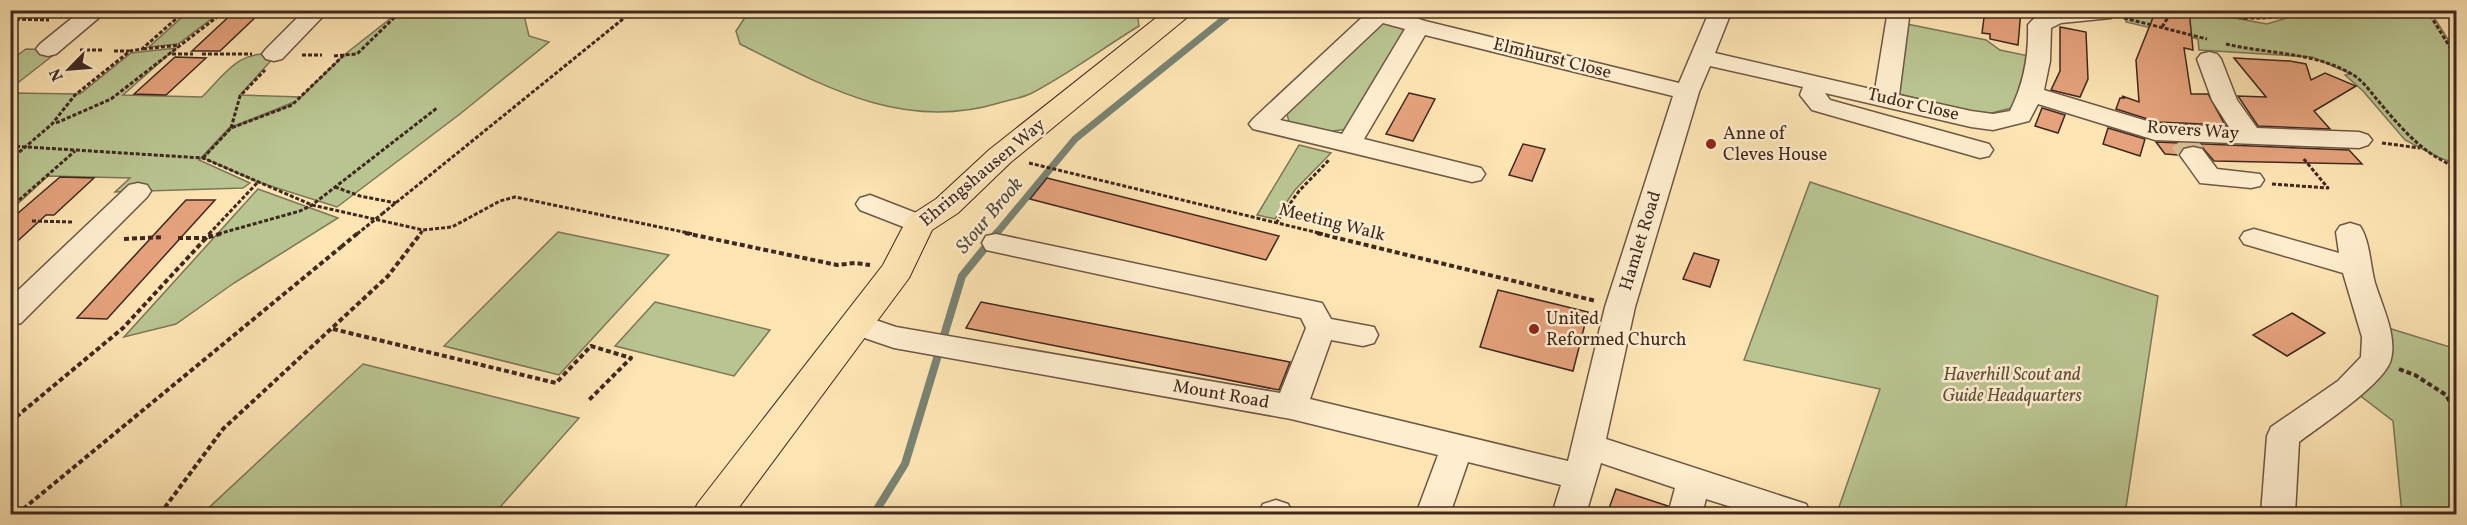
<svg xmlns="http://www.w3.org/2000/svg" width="2467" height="525" font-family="Vollkorn,serif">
<rect width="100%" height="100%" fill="#fde4b3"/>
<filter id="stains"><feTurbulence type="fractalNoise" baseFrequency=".00333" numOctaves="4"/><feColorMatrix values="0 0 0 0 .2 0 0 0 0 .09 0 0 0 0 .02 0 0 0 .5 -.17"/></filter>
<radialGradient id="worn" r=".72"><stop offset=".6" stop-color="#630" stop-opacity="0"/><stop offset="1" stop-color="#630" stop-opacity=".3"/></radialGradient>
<g fill="#b9c591" stroke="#7c7658" stroke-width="1.5">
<polygon points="190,10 222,11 178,44 149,47"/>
<path d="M400,11H523L529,36L549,42L460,114L337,207L258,182L203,158L231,128L291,105L294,102L229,128L199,160L250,183L243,188L115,192L130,178L48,176L11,210V93L80,94L131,53L176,48L123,95L202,97C225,74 240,48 276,55L240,95L301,97L344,55Z"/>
<path d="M749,11L1137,10L1139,26C1103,48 1067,75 1030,94C1021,98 1009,100 999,103C903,132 823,86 740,44L736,31Z"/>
<polygon points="2125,11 2197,11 2267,24 2309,11 2430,11 2456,52 2456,164 2438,157 2405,140 2363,91 2345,75 2351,74 2312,57 2199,50 2198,39 2126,22"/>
<polygon points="1383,23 1392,23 1407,29 1349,129 1323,132 1289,122 1287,114 1375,27"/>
<polygon points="1902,23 1986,40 2000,50 2029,56 2020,89 2011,108 1988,114 1967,111 1895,93"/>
<polygon points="26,49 60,50 11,88 11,60"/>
<polygon points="1299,145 1331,153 1295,190 1275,219 1257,215"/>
<polygon points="1810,182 2158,296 2125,514 1848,514 1838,510 1880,389 1744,360"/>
<polygon points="258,189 338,218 234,283 176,324 124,337"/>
<polygon points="558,232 669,255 559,375 444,346"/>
<polygon points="655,302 770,330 734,376 615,346"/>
<polygon points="2385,327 2450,347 2456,366 2456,514 2402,514 2393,421 2358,394"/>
<polygon points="363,364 579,418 494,514 202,514"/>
</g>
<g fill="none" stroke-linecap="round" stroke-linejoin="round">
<polyline stroke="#798373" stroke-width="7" points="996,234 1075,139 1235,10"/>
<polyline stroke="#798373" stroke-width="8" points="874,514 905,464 962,276 997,233"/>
</g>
<g fill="#e5a27c" stroke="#3f2820" stroke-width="1.5">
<polygon points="236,10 263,10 220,51 192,51"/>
<polygon points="1985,10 2021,10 2018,45 1990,39 1990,34 1982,33"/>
<polygon points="2156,10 2189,10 2193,50 2184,48 2191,94 2208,94 2225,125 2157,122 2116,109 2120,98 2124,98 2122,96 2139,102 2136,60"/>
<polygon points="2060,27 2086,32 2088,79 2080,97 2051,90 2060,71"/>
<polygon points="175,57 206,58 166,95 134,94"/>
<polygon points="2234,58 2290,61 2306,64 2311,80 2325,73 2356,86 2314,111 2330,129 2258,126 2238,96 2266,97"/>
<polygon points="1409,93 1435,99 1413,141 1386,134"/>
<polygon points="2042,108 2065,115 2058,133 2035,126"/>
<polygon points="2108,128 2145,139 2140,156 2103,144"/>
<polygon points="2156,142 2349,150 2362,164 2214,161 2202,147 2193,145 2184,147 2178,155 2165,154"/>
<polygon points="1523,144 1545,149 1532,181 1509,175"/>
<polygon points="60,177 94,178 54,215 46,215 10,248 10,220"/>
<polygon points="1047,178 1279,236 1266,260 1030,199"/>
<polygon points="186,200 215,200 107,319 77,318"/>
<polygon points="1694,253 1719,260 1710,287 1683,279"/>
<polygon points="1498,290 1588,312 1573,371 1480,347"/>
<polygon points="981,302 1290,362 1279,390 966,328"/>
<polygon points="2292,313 2325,333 2287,356 2253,335"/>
<polygon points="1616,489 1668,506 1666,514 1607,514"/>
</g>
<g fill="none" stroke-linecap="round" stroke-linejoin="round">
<polyline stroke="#d7be96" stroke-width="25" stroke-dasharray="25 13" stroke-linecap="butt" points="2182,140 2193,155"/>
<defs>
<g id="minor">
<polygon points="82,10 108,10 56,54 48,56 40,54 36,49 40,44"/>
<polygon points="305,10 329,10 282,59 274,61 266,59 262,54 266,49"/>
<path d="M1370,10H1393L1425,21L1679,83L1710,10H1732L1715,53L1875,90L1888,10H1910L1899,95L1971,111L1993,114L2010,111C2024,83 2029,56 2028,25C2042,4 2092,10 2115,10L2111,18L2061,23L2051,28L2050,61L2044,90L2157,124L2229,127L2212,100L2197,59L2201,54L2209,52L2217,54L2221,59L2237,100L2257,128L2359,132L2368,135L2372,140L2368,145L2359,148L2155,140L2038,104L2029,121L1993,130L1971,127L1825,93L1830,100L1989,144L1993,150L1989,156L1980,158L1812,110L1800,95L1803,87L1710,66L1699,92L1635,307L1606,439L1806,504L1811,514H1754L1706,499L1702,514H1668L1675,488L1601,463L1586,514H1552L1561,485L1468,462L1450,514H1416L1438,455L1291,419L894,348L847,332L843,325L847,318L858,314L896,327L1280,393L1306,328L1301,318L986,250L982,243L986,236L996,234L1322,303L1331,319L1374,327L1378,335L1374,343L1363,346L1331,340L1310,399L1568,461L1605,307L1673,96L1425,35L1364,139L1481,168L1485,174L1481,180L1472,182L1253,129L1249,124L1253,119ZM1383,23L1405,29L1342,134L1280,120Z"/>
<polygon points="2193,147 2202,149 2217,169 2260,174 2264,180 2260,186 2251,188 2200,183 2180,155 2184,149"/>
<polygon points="138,183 147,185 151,191 147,197 21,323 10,326 10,298 129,185"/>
<polygon points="870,195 929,218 933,224 929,230 919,233 860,210 856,204 860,198"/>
<path d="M2350,223L2360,226C2370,241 2370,265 2375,283C2382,306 2397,335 2391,359C2386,383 2320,426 2299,442L2295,514H2261L2267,436L2271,427L2338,381L2361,357L2362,337L2343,273L2244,244L2240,238L2244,232L2254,229L2339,253L2336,232L2340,226Z"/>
<polygon points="1276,500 1288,504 1293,514 1258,514 1263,504"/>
</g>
<polygon id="major" points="1166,10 1196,10 1011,162 958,213 932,230 909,278 734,514 692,514 698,503 883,265 908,217 936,199 989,150"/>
</defs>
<use href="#minor" stroke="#6e5745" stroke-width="3"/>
<use href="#major" stroke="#3f2820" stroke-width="2"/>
<g stroke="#3f2820" stroke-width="3" stroke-dasharray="4 2" stroke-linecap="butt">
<polyline points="2244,10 2245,20"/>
<polyline points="2316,10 2345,18"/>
<polyline points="2427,10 2456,57"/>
<polyline points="10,13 13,10"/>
<polyline points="2124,18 2207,39"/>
<polyline points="10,19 49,20"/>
<path d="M2162,27L2170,14L2181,12C2224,15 2264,25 2306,10"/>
<path d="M2226,44C2267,54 2318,52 2355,76C2365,83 2372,94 2380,103C2402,129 2423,154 2456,167"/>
<polyline points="143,49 180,45"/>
<polyline points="80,50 103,50"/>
<polyline points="114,51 129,51"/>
<polyline points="172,54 193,54"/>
<polyline points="202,54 252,54"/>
<polyline points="302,55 322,55"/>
<polyline points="334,56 344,55"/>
<polyline points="56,123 111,99 226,10"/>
<polyline points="231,128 240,96 265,70"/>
<polyline points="2382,143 2420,148"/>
<polyline points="10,146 203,158 312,205 423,230 452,227 500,201 515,197 693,234"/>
<polyline points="203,158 231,128 292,105 344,55 357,54 402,10"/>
<polyline points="10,160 52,124 75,95 130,51 142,49 186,10"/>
<polyline points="1029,163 1323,234"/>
<polyline points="2272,184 2328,188 2303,158"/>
<polyline points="335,187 360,196 396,203"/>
<polyline points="10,208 75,151"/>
<polyline points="382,214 634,10"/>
<polyline points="10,221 18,221"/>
<polyline points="32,221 73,222"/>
<polyline points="1276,223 1299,191 1329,160"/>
<polyline points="209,234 258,182"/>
<polyline points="218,234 300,211 312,205 437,108"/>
<polyline points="420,234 423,230"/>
</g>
<g stroke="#3f2820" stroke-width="4" stroke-dasharray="5 3" stroke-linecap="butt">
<polyline points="685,233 837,265 855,263 870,265"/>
<polyline points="1317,233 1596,301"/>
<polyline points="178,238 206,238 211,233"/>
<polyline points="124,239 164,237"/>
<polyline points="333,329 556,383 591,346 631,358 589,400"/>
<polyline points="2399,369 2415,375 2446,395 2456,413"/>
<polyline points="10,422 123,328 206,238 223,233"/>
<polyline points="17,514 341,247"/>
<polyline points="160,514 223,429 388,276 421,233"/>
</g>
<use href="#minor" fill="#feedce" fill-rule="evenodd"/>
<use href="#major" fill="#fde4b3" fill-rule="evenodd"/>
<polyline stroke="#3f2820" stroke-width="3" stroke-dasharray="4 2" stroke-linecap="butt" points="357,234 382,214"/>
<polyline stroke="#3f2820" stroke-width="4" stroke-dasharray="5 3" stroke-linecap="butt" points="341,247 358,233"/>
</g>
<g fill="#8f2418" stroke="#feedce" stroke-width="2">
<circle cx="1711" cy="144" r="6"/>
<circle cx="1534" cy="329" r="6"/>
</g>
<g text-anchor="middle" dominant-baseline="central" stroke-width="5" stroke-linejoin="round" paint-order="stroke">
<g font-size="18" fill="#3f2820" stroke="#feedce">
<text transform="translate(1552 59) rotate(14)">Elmhurst Close</text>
<text transform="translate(1913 105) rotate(13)">Tudor Close</text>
<text transform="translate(2193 131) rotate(4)">Rovers Way</text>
<text transform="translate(983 173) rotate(-40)">Ehringshausen Way</text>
<text transform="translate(1332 223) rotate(14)">Meeting Walk</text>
<text transform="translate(1641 241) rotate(-73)">Hamlet Road</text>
<text transform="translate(1221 395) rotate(10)">Mount Road</text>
</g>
<g font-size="18" fill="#3f2820" stroke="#feedce" text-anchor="start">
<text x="1723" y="134">Anne of<tspan x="1723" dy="21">Cleves House</tspan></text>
<text x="1546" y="319">United<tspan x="1546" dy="21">Reformed Church</tspan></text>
</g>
<g font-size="18" font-style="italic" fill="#5e4f3c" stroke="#feedce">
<text x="2012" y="375">Haverhill Scout and<tspan x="2012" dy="21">Guide Headquarters</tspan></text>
</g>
<g font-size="20" font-style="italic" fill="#574e42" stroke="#feedce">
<text transform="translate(990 216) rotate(-50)">Stour Brook</text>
</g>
</g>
<rect width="2467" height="525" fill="none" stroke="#fde4b3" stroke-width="36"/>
<rect x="12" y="12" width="2443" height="501" fill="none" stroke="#3f2820" stroke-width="3"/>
<rect x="18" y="18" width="2431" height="489" fill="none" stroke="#3f2820" stroke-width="1.5"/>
<g transform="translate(69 69) rotate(245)" stroke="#feedce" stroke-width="4.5" paint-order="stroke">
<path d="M0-4.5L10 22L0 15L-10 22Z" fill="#3f2820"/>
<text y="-9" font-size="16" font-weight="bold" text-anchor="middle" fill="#3f2820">N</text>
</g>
<rect width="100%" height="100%" filter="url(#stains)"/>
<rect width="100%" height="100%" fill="url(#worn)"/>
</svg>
